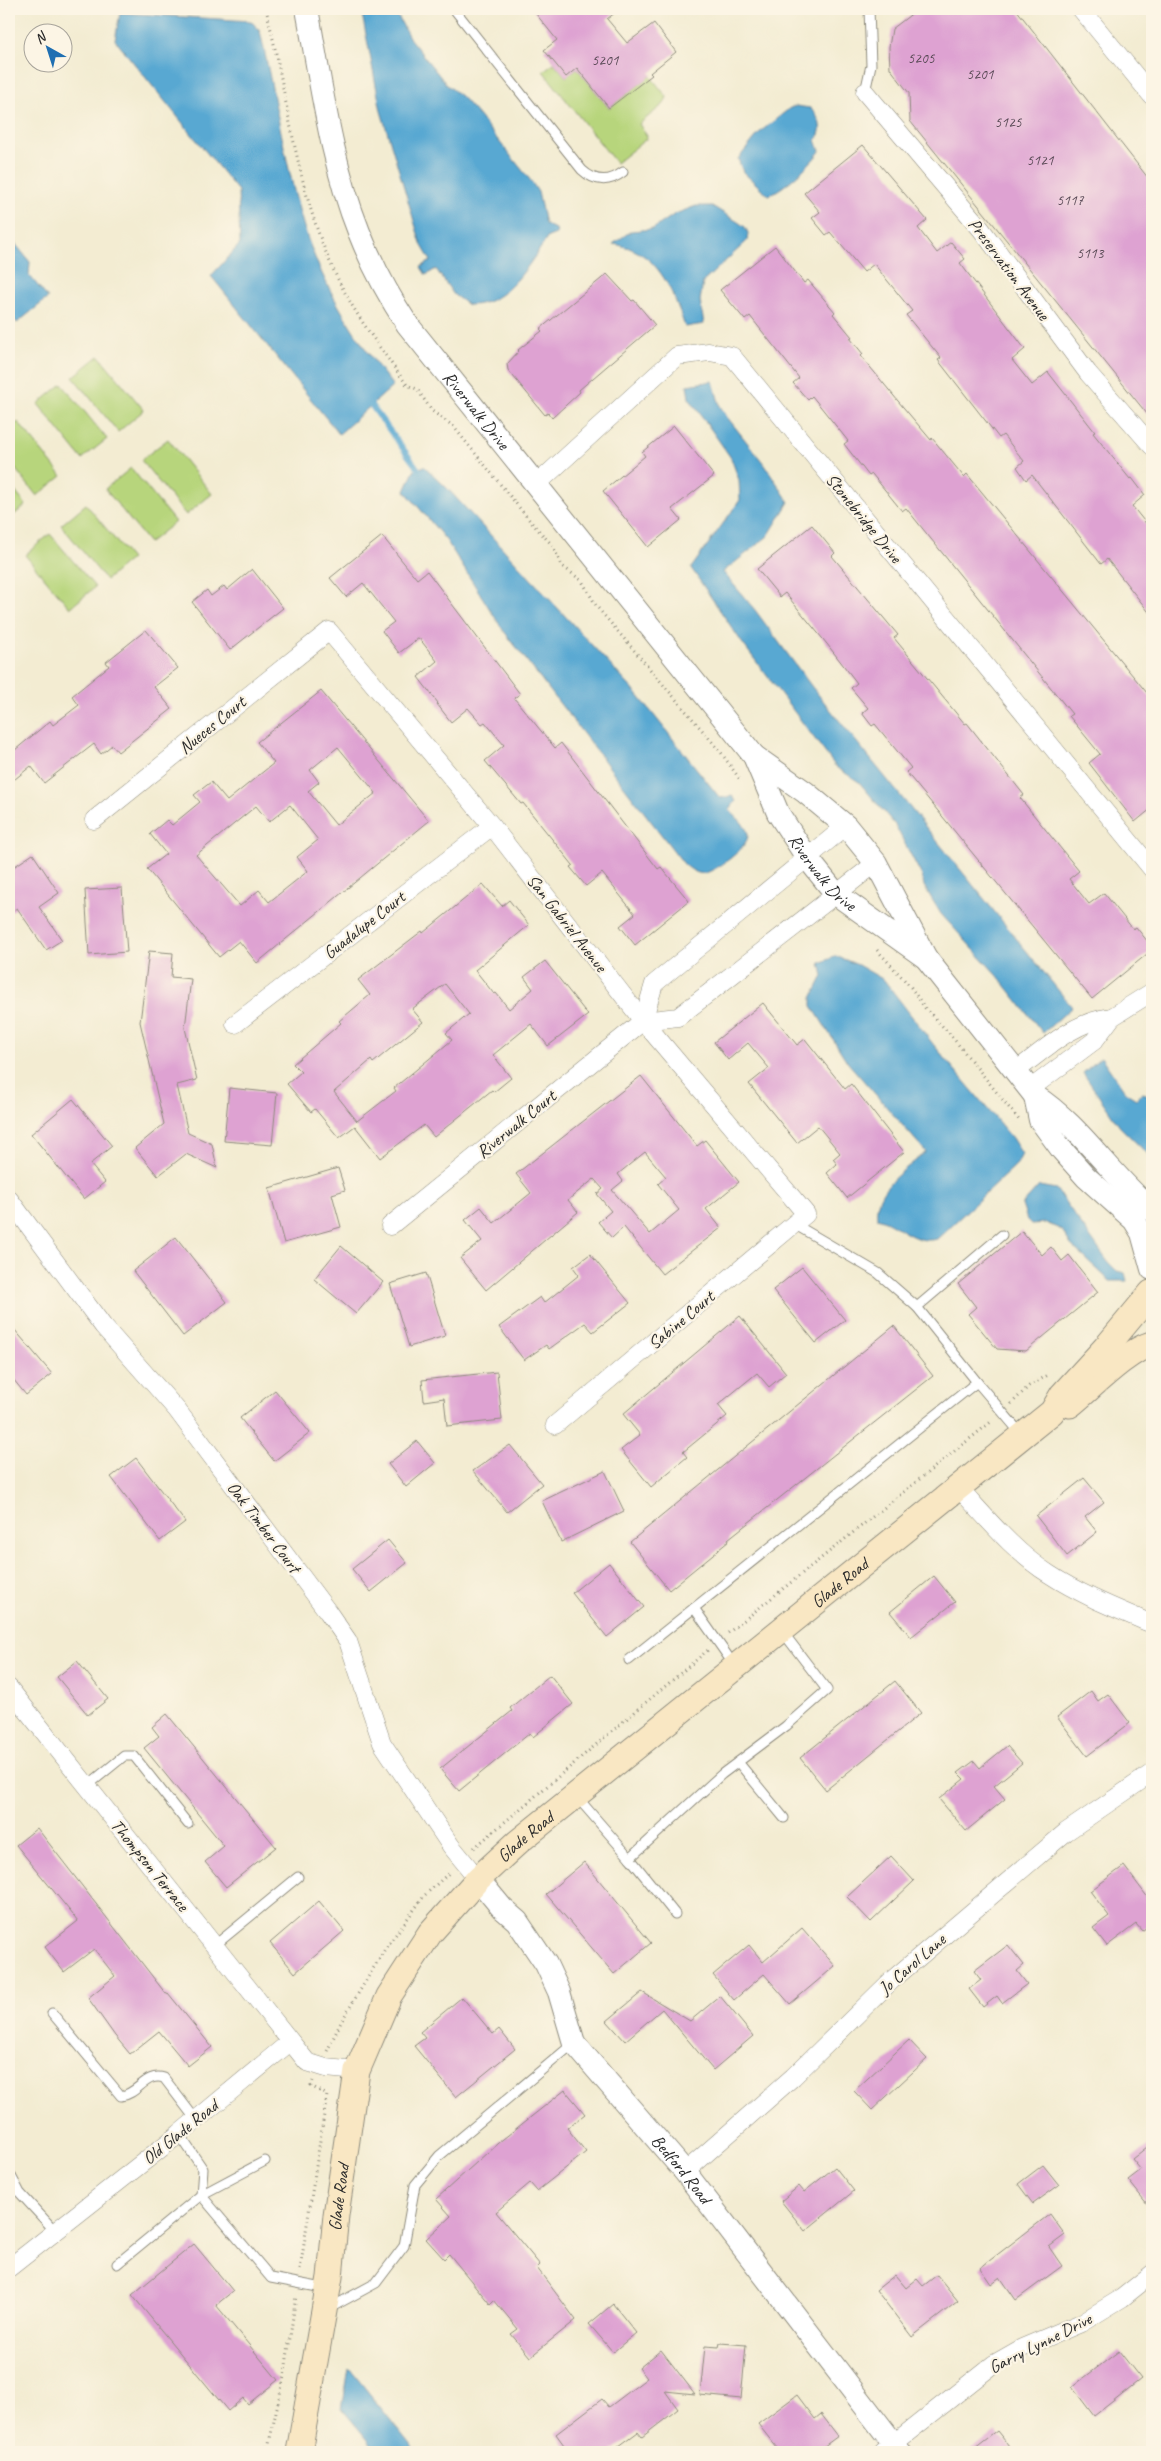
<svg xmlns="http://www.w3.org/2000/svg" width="1161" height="2461" font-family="Caveat,sans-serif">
<rect width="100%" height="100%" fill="#fcf5e5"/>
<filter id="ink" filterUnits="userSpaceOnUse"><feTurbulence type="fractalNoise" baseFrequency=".02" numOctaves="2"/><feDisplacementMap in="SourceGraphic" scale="10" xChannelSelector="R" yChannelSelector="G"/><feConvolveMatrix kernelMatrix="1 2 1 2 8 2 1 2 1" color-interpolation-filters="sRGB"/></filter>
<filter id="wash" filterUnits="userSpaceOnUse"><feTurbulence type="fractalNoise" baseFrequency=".0096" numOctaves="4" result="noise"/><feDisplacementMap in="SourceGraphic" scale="20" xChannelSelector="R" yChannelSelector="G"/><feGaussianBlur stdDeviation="1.12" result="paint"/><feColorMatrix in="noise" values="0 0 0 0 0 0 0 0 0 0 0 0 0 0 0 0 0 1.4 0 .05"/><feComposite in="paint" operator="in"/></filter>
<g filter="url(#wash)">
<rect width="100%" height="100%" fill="#f3ecd2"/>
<g fill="#b7d57c" stroke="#718054">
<polygon points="554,63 566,77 577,68 609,108 650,76 667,97 664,104 639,124 647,136 646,139 616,163 543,71"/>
<polygon points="99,356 144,410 118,432 73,377"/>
<polygon points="62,384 107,439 82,459 38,404"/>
<polygon points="18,422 62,476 37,496 9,461 9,430"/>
<polygon points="168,439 212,494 186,515 141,460"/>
<polygon points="131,468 175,522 149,543 105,489"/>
<polygon points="9,484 26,505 9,519"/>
<polygon points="86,504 131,559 106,580 61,525"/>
<polygon points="50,534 95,587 70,608 25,555"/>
</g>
<g fill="#58a8d2" stroke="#426a7e">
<path d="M361,9H394L410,39L447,85L462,97L477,114L531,181L538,192L545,224L557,230L556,234L548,237C529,264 507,306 468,305L454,295L436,269L426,275L421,267L431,261L421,244L381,111Z"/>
<path d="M120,13L251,21L260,31C274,92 284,157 301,217C318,279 354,336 393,386L339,434L211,276L240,244L238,191L115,40Z"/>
<path d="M796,106L810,108C820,118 824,129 816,140L820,151C812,163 782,191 768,195L743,172L738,159L760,132L790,108Z"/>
<path d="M696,206H712L738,222L745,227L748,233L747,241L703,282L700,301L704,324L685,327C672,288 657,250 613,244L631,231L653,229L675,214Z"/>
<polygon points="9,236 30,262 29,275 48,298 17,323 9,313"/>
<polygon points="713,381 720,406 727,417 765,465 789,502 768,536 723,572 755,610 812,687 1072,1007 1043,1033 998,976 941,914 924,886 922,876 895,825 859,782 836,767 743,644 691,568 740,500 739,480 731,458 689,398 687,385"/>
<path d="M424,466L447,488L637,694L720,798L732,796L736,801L729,810C735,816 747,825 748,835C748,848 717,870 705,873C697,875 690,869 684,864L503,630L446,540L405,491L414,471Z"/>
<path d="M836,956L858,965L884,980L933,1044L1012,1138L1022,1154L1017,1164L937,1239C913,1245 899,1224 877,1218C873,1187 906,1170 926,1152L848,1063L812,1006V998L823,976L820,963Z"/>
<polygon points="1101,1057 1125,1092 1136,1099 1143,1093 1149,1095 1152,1100 1152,1158 1120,1127 1083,1073"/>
<polygon points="1039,1186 1056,1189 1108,1262 1117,1271 1125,1273 1127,1281 1110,1281 1071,1245 1062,1230 1046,1223 1031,1224 1027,1220 1022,1205"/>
<polygon points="349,2368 416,2452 378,2452 342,2409"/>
</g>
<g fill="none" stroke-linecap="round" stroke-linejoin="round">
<polyline stroke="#58a8d2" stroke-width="5.5" points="371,405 418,469"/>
</g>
<g id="blocks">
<g fill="#dea2d2" fill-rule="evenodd">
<polygon points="532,9 620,9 607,19 627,43 654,23 676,52 650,73 652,75 609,108 577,68 566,77 544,50 557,40"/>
<polygon points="918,9 1016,9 1152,183 1152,420 910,121 909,93 890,68 889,47 892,29"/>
<polygon points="863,145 927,220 918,228 937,253 951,242 965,259 960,263 1025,349 1012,360 1032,385 1048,372 1095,432 1093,433 1130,479 1132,478 1145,495 1132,506 1152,531 1152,616 1107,559 1101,564 1032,475 1026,480 1017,467 1024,461 1003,435 999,438 938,360 941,358 906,315 912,311 874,264 864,272 830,232 826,235 812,218 820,212 804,193"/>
<polygon points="775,246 804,283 808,280 835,312 833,314 852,337 850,338 863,354 861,356 898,401 931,440 932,438 964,477 967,474 1152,699 1152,808 1135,822 1089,763 1100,754 1069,716 1072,714 906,508 902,511 872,474 869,476 844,444 848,441 812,396 808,400 793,383 799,378 750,316 745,320 720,290"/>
<polygon points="607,274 632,301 634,300 655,325 579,390 580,392 552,418 548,413 545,415 508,370 507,364 519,351 518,350 542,331 540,329"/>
<polygon points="674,426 714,476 672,509 681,520 648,547 603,491 645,456 642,452"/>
<polygon points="812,525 835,553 832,556 898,635 894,638 965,724 967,723 1024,795 1020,798 1079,871 1069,879 1089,904 1104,893 1133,929 1136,927 1152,947 1152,950 1092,999 906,772 911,768 875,724 872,726 862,713 868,708 851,688 857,683 827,644 785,593 780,597 757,569"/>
<polygon points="382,536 417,579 427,571 520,694 514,698 555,748 561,743 658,869 661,867 689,901 635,945 620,926 635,914 602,873 586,886 570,867 573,865 523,803 521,804 485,761 504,745 485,722 482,724 468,708 451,722 437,704 438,703 418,677 437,661 419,638 399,653 382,631 394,622 363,583 346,597 330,578"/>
<polygon points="252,569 283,608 230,650 192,602 207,590 211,596 224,586 227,590"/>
<polygon points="146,630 178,668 154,687 172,709 118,752 112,745 101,754 94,744 44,783 31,766 9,784 9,755 50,721 53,725 79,705 72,696 109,666 106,662"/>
<path d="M321,691L429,821L257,963L239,941L219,957L147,869L166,854L150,834L167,820L172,825L200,802L194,795L211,782L227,801L274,763L257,742ZM338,747L376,793L336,825L308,791L319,782L310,770ZM290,805L318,840L297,857L308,871L269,902L259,890L240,906L196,855L256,806L269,822Z"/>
<polygon points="33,854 59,893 39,907 62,940 46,950 17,908 9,913 9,870"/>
<path d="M483,884L502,906L509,900L529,925L475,970L494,994L496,993L509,1009L533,989L524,977L545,961L588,1015L548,1046L531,1024L493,1055L511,1078L494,1092L492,1090L434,1137L424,1125L380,1158L355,1126L339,1138L315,1109L311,1112L287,1084L301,1072L293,1064L341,1023L339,1021L370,995L358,980L422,931L423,933ZM445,984L469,1014L446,1033L452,1040L394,1088L396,1091L357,1121L334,1092L371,1060L373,1063L423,1022L412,1009Z"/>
<polygon points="122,888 127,952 89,955 85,890"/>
<polygon points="149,951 173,953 171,977 191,979 185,1028 197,1080 177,1085 188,1133 212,1144 217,1168 186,1154 158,1176 135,1148 164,1124 140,1022"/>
<polygon points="763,1003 797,1045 805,1039 845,1089 851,1084 904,1152 847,1198 827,1173 837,1164 833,1159 840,1153 818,1126 797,1143 749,1084 769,1068 748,1043 728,1060 714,1042"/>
<path d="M641,1076L697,1146L705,1140L739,1182L706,1209L721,1228L662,1274L624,1227L612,1238L598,1222L611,1211L597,1194L603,1189L594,1179L568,1200L578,1212L486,1290L460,1258L482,1241L465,1220L481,1207L494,1223L531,1193L516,1174ZM645,1152L666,1177L658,1184L679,1210L650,1234L612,1190L623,1181L618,1174Z"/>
<polygon points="229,1088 277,1093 272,1145 224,1141"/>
<polygon points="73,1099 112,1146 90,1164 105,1182 84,1199 31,1134"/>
<polygon points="338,1168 345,1190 332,1194 341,1227 284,1243 269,1188"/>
<polygon points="1022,1231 1042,1255 1051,1247 1062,1261 1069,1255 1098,1292 1026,1351 997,1349 968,1314 976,1307 958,1284"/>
<polygon points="176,1237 227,1302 183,1336 133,1271"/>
<polygon points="341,1246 383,1282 356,1314 314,1279"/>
<polygon points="590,1254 630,1303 593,1332 585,1323 549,1349 546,1345 524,1360 499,1327 540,1297 544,1303 579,1275 573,1267"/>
<polygon points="802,1267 845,1320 816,1343 773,1290"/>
<polygon points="426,1273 445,1336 409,1347 390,1284"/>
<polygon points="740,1316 786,1373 769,1387 757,1373 718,1405 727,1416 683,1452 687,1457 651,1487 621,1450 640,1435 623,1414"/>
<polygon points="9,1323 52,1374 26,1395 9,1374"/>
<polygon points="894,1326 933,1376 728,1539 729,1541 669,1590 630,1542"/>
<polygon points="497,1372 502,1420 447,1426 444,1398 424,1401 422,1380"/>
<polygon points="275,1390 310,1433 274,1461 240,1418"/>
<polygon points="417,1441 435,1463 406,1487 388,1464"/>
<polygon points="510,1445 542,1484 507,1512 473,1471"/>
<polygon points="136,1458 185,1522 160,1541 111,1477"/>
<polygon points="605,1471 624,1511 561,1542 542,1501"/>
<polygon points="1084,1478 1104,1502 1085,1517 1097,1532 1067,1556 1036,1516"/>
<polygon points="388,1540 407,1563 371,1592 352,1569"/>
<polygon points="609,1563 644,1607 607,1637 572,1593"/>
<polygon points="934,1576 955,1602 911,1637 890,1612"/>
<polygon points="77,1661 108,1699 88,1715 57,1677"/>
<polygon points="550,1675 573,1704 533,1737 530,1733 459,1791 440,1769 512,1711 510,1708"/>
<polygon points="895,1681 921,1713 826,1790 800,1758"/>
<polygon points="1091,1691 1098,1701 1108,1694 1130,1723 1087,1756 1057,1717"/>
<polygon points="167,1714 276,1847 226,1887 205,1862 224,1846 144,1748 159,1736 152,1727"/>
<polygon points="1007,1746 1022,1763 994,1786 1005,1799 966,1831 939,1799 964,1779 958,1773 974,1761 980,1768"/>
<polygon points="37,1828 166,1994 168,1993 212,2047 188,2066 159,2031 130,2054 115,2036 88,1998 115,1976 94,1949 64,1972 45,1947 78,1921 16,1845"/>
<polygon points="891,1856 914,1881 871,1922 847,1897"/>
<polygon points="584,1862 651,1943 614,1974 546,1894"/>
<polygon points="1124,1866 1152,1903 1152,1923 1142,1931 1136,1924 1107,1946 1093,1928 1109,1916 1090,1891"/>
<polygon points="319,1901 344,1931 295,1973 270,1943"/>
<polygon points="802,1928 835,1966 790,2004 764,1974 734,2000 713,1975 749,1945 763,1962"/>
<polygon points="1008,1945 1024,1965 1017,1971 1027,1984 1002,2003 997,1996 983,2007 969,1989 981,1980 974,1971"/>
<polygon points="642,1992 690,2021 720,1996 753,2036 713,2070 662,2009 625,2041 607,2021"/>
<polygon points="462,1997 493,2034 499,2029 515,2049 456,2097 414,2046 425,2038 420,2032"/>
<polygon points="909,2040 927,2059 872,2110 854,2091"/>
<polygon points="565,2090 585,2114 567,2128 586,2152 537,2191 530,2183 496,2212 540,2265 537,2268 576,2320 530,2357 511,2334 518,2329 494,2300 490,2304 449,2254 444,2259 426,2239 451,2216 436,2199 498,2143"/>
<polygon points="1152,2143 1152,2210 1128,2180 1141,2170 1132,2159"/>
<polygon points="1043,2165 1059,2185 1033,2204 1018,2184"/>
<polygon points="835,2167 854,2191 805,2231 781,2201 799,2186 804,2192"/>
<polygon points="1050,2214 1065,2235 1049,2247 1062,2266 1016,2300 1000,2277 991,2284 980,2268"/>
<polygon points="194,2244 233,2291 216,2305 278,2380 248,2404 243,2398 228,2411 132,2295"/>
<polygon points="895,2275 906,2288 917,2279 923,2286 937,2275 958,2301 912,2337 876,2290"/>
<polygon points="613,2304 636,2333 613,2352 589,2324"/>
<polygon points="720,2343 746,2345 741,2399 700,2395 705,2346 719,2347"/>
<polygon points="661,2350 695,2394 665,2391 678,2409 642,2437 638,2432 611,2452 569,2452 556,2434 602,2399 609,2407 647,2378 639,2368"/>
<polygon points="1119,2351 1141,2379 1094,2416 1072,2387"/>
<polygon points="797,2395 815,2419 821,2414 838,2436 816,2452 780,2452 758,2424"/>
<polygon points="997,2431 1014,2452 970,2452"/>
</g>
</g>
</g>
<g filter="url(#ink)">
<use href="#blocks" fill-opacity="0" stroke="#8f8c7e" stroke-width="1"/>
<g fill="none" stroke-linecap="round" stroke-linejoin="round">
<defs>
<g id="service">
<path d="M454,9L582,170C595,182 609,183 623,172"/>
<polyline points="865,92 871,65 869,9"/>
<polyline points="794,1224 878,1273 917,1307"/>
<polyline points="977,1382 917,1307 1002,1235"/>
<polyline points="694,1608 734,1665"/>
<polyline points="629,1660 977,1382 1022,1435"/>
<polyline points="738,1762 784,1818"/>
<polyline points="87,1786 124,1756 134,1756 188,1824"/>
<polyline points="577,1797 630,1858 722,1774 786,1726 827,1690 782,1631"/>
<polyline points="630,1858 675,1914"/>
<polyline points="214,1946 298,1877"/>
<path d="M52,2013L121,2096C138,2094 146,2072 164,2078L196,2120"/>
<polyline points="179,2134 203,2169 201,2195 271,2278 328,2289"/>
<polyline points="9,2172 20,2193 55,2231"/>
<polyline points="117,2264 201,2195 265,2161"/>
<polyline points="328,2309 376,2283 404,2246 415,2185 439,2156 574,2043"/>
</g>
<g id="minor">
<polyline points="1081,9 1152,96"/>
<polyline points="865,92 981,229 1088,373 1152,446"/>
<polyline points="537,484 677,356 709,352 732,356 1152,869"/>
<polyline points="94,820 329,631 492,826 643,1021 806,1214 555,1425"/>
<polyline points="643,1021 654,984 846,826"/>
<polyline points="235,1024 492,826"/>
<path d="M1016,1071C1045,1049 1074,1021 1112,1017"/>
<polyline points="1030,1089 1094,1041 1112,1017 1152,992"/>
<polyline points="9,1199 103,1326 177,1410 328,1612 348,1641 382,1743 451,1846 478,1879"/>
<polyline points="390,1226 643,1021 678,1017 876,863"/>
<path d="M958,1487C986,1517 1014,1552 1049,1574C1081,1595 1117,1609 1152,1624"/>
<polyline points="9,1688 307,2062 326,2068 357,2071"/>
<polyline points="685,2172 793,2077 892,1980 1066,1832 1152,1773"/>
<polyline points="9,2268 179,2134 290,2042"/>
<polyline points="883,2452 994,2364 1022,2348 1081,2323 1122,2298 1152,2274"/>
</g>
<g id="tertiary">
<path id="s1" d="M307,9C321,83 331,162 359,232C372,265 388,295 407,324L754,756L778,813L808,859L836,894L926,958"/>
<path d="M754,756L805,792L846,826L876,863L926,958L1035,1096C1079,1124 1111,1176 1152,1210"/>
<polyline points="1035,1096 1040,1120 1062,1150 1086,1177 1134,1220 1142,1233 1152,1269"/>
<path id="s2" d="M478,1879L502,1908L517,1921L546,1964L559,1992L574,2043L685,2172L900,2452"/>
</g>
<g id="secondary">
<path d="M1070,1405C1090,1389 1129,1349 1152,1344"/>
<path id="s3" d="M299,2452L330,2277L336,2215L357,2071L389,1996L430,1933L478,1879L518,1842L1052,1412L1062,1395L1107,1346L1151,1293"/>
</g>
</defs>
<use href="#service" stroke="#8f8c7e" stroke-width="11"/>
<use href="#minor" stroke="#8f8c7e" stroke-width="19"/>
<use href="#tertiary" stroke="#8f8c7e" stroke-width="24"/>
<use href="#secondary" stroke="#8f8c7e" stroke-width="27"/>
<g stroke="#8f8c7e" stroke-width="3" stroke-dasharray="1 4" stroke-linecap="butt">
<path d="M266,9C289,101 297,202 342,287C360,322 384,353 407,385L417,389L432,411L453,426L531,522L553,546L562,566L582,581L597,607L720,751L741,781"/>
<polyline points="877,950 910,986 925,1008 949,1033 1019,1120"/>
<polyline points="1011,1404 1029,1386 1050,1374"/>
<polyline points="728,1633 992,1421"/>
<polyline points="474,1848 708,1650"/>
<polyline points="327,2051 341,2022 385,1949 425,1895 450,1872"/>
<polyline points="300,2270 327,2095 311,2086 313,2081"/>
<polyline points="267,2452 285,2372 296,2296"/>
</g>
<use href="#service" stroke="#fff" stroke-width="9"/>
<use href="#minor" stroke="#fff" stroke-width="18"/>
<use href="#tertiary" stroke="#fff" stroke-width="22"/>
<use href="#secondary" stroke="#f9e7c3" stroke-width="25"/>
</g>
</g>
<g text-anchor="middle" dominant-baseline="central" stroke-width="4.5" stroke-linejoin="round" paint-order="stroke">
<g font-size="15" fill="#584955">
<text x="921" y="58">5205</text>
<text x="605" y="60">5201</text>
<text x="980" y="74">5201</text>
<text x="1008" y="122">5125</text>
<text x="1040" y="160">5121</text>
<text x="1070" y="200">5117</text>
<text x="1090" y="253">5113</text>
</g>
<g font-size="18" fill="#2b2b2b" stroke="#fcf5e5">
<text transform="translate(1009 269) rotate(53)">Preservation Avenue</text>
<text stroke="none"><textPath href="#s1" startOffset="444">Riverwalk Drive</textPath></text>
<text transform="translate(864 518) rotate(51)">Stonebridge Drive</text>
<text transform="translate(212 725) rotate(-39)">Nueces Court</text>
<text stroke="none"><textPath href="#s1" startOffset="1024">Riverwalk Drive</textPath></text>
<text transform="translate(567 923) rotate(52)">San Gabriel Avenue</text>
<text transform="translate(364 925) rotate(-38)">Guadalupe Court</text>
<text transform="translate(516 1124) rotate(-39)">Riverwalk Court</text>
<text transform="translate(681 1320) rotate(-40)">Sabine Court</text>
<text transform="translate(264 1527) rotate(53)">Oak Timber Court</text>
<text stroke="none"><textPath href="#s3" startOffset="1082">Glade Road</textPath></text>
<text stroke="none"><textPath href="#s3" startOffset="678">Glade Road</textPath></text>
<text transform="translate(150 1865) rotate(51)">Thompson Terrace</text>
<text transform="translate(912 1964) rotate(-41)">Jo Carol Lane</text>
<text transform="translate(180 2132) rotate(-39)">Old Glade Road</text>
<text stroke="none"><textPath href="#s2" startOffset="359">Bedford Road</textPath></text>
<text stroke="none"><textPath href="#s3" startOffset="258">Glade Road</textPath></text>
<text transform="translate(1040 2343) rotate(-27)">Garry Lynne Drive</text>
</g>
</g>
<rect width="1161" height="2461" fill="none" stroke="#fcf5e5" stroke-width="30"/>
<g transform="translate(48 48) rotate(321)"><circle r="24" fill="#fcf5e5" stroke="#a8a49b"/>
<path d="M0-4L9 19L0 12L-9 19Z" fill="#1f6fb2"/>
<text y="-8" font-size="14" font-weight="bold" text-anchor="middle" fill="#2b2b2b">N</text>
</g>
</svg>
